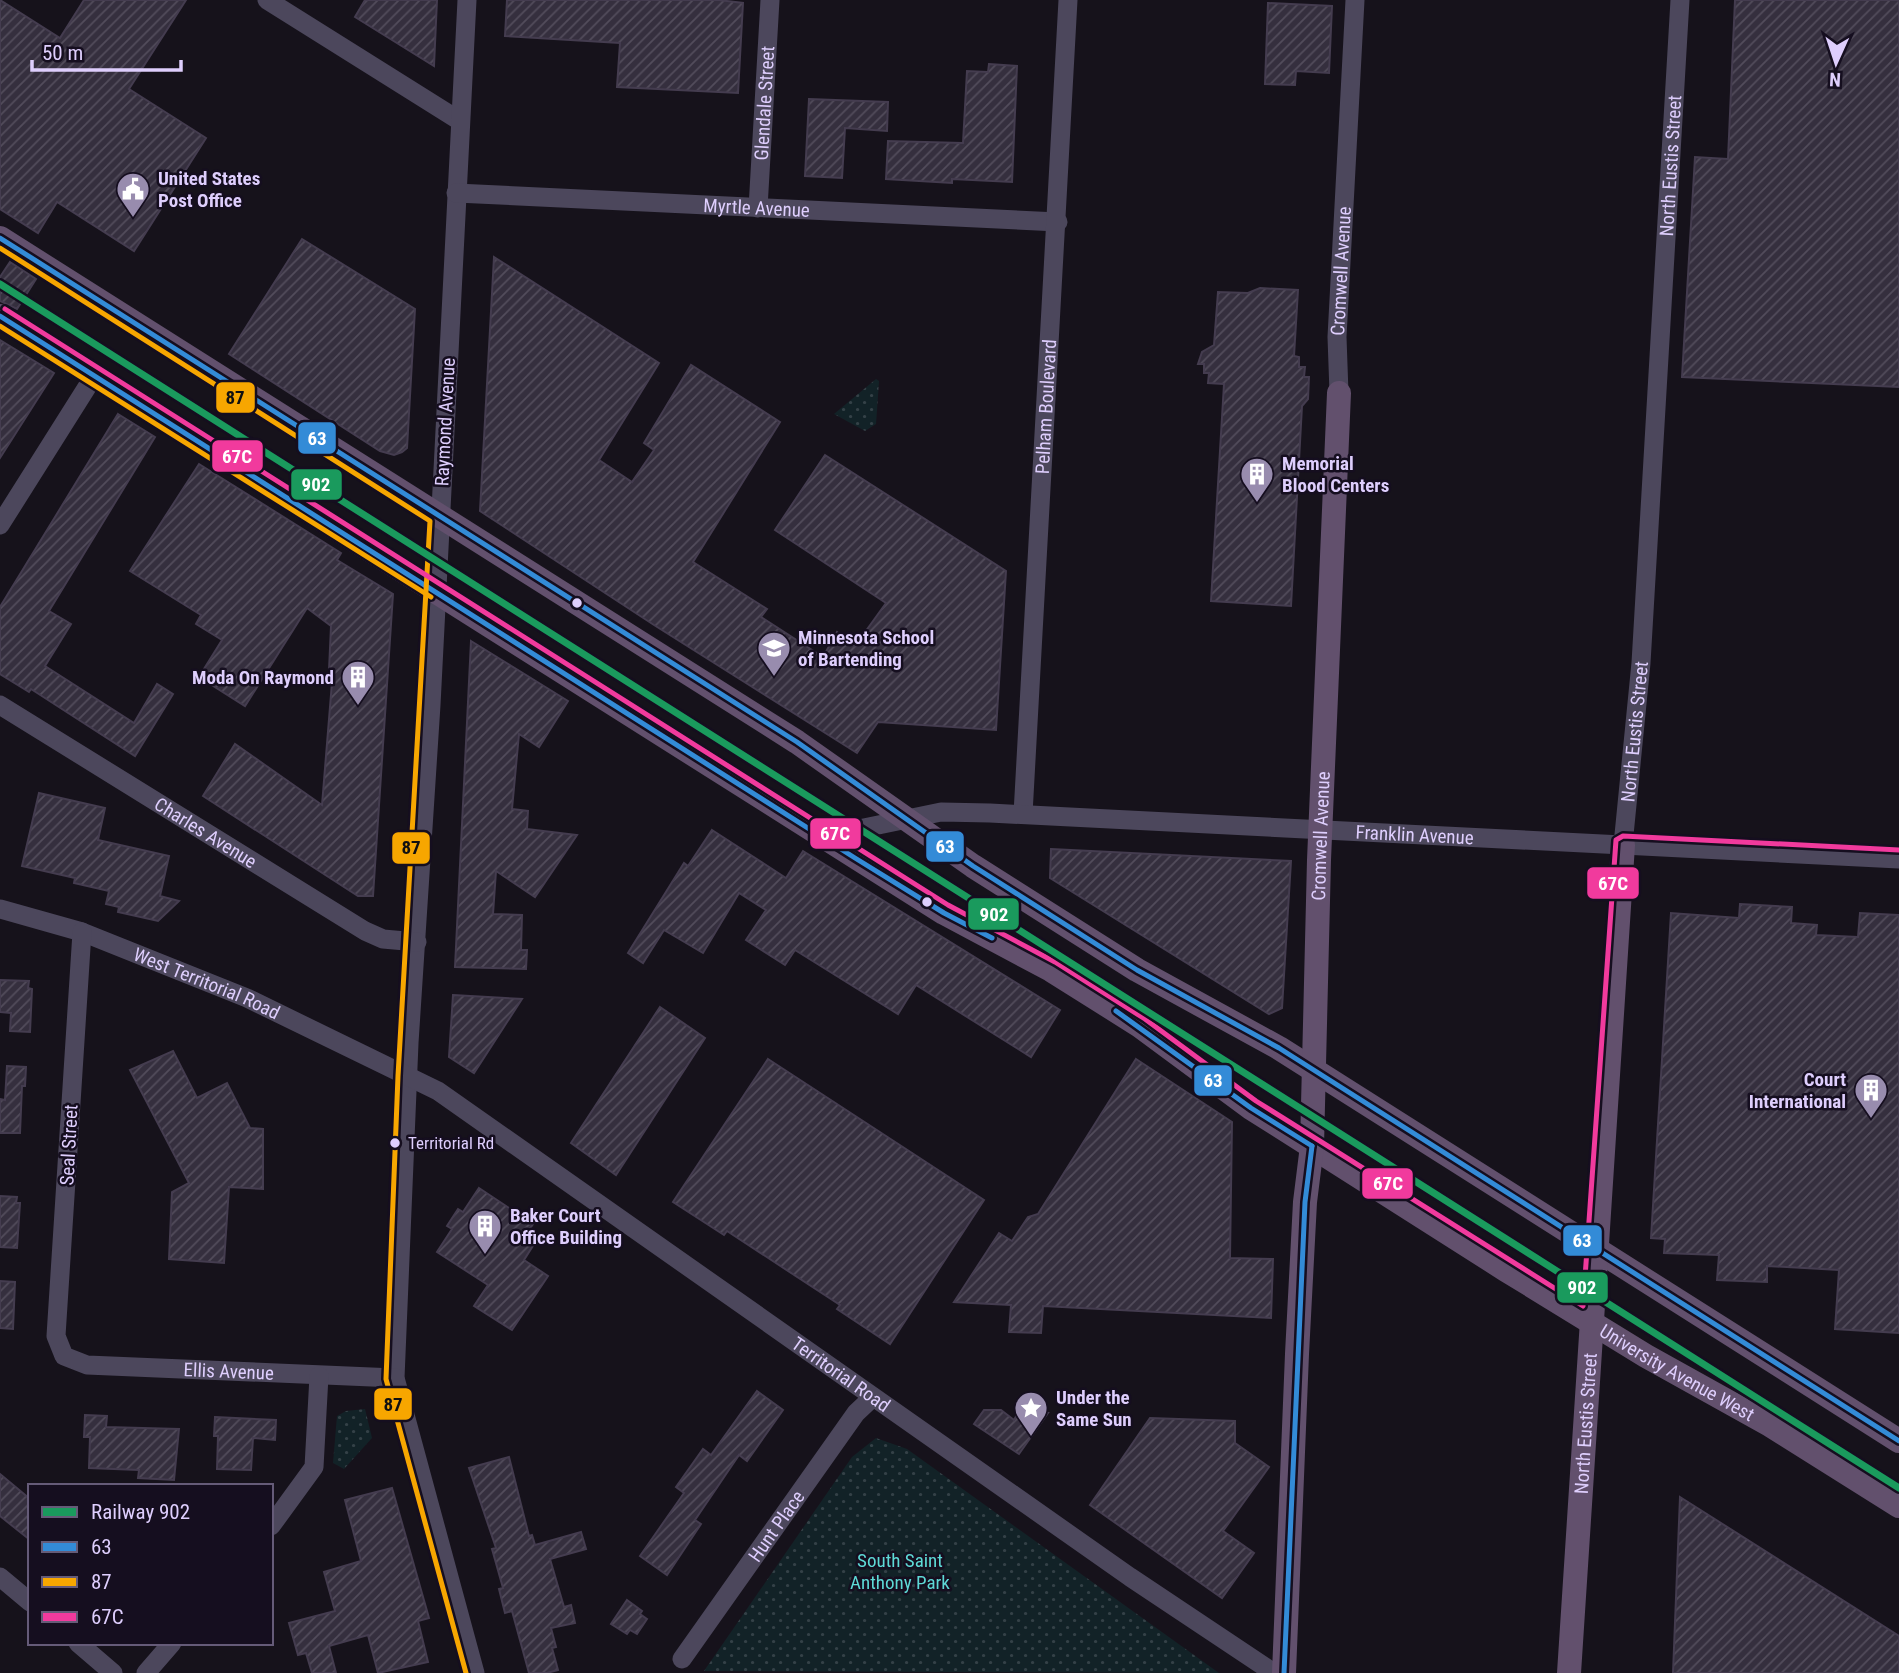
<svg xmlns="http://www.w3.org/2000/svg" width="1899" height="1673" font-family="'Roboto Condensed',sans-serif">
<defs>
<pattern id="park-dots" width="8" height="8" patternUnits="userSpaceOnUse" patternTransform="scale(1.75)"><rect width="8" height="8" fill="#122227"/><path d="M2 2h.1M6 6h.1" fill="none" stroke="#344147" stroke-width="1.8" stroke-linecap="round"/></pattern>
<pattern id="building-hatch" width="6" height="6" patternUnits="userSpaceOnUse" patternTransform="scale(1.75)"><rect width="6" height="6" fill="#352f3e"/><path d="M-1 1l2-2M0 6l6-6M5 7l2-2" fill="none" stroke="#524c5b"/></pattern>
</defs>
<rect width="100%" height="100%" fill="#16121b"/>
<g fill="url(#park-dots)">
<polygon points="876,379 879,381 876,424 865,431 834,414"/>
<polygon points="365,1409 372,1438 344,1469 333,1463 337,1416 346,1411"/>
<polygon points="876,1438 907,1449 1219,1673 704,1671 852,1457"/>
</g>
<g fill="url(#building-hatch)" stroke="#443c4f" stroke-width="2">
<polygon points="0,0 60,38 84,0 186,0 129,89 206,138 134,251 57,202 38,233 0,209"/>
<polygon points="365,0 437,0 434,66 355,17"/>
<polygon points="507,0 719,0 743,3 738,93 617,87 620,43 505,36"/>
<polygon points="1735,0 1899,0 1899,387 1682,377 1695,157 1728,159"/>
<polygon points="1268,3 1332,6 1329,73 1296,71 1295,85 1265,84"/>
<polygon points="989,64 1017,66 1012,182 952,179 952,183 886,179 888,141 963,143 967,71 988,72"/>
<polygon points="809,99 888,102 887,131 845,128 842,178 805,176"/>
<polygon points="302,239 415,309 407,448 402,452 394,455 380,451 229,354"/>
<polygon points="494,257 659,363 599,460 632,482 654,450 644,443 691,365 780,422 693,562 767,609 761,617 823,657 837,632 855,646 886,603 775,530 825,455 1006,571 996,730 878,722 857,753 654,625 480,511"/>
<polygon points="10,262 36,279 17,309 0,301 0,277"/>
<polygon points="1260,288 1298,290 1294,356 1299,357 1299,367 1305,367 1304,377 1309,377 1308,399 1302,406 1291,606 1211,601 1224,384 1208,383 1209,373 1204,373 1204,364 1198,364 1202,352 1214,345 1218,292 1248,293"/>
<polygon points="0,340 54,373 0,458"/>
<polygon points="118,414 155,437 49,611 71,624 45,666 134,723 157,684 173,694 135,756 31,689 29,692 0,674 0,607"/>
<polygon points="199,464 341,553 337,560 393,594 373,896 358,896 203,796 235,744 322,805 333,670 329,670 331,626 307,608 245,706 199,677 222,640 196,624 201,615 130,571"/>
<polygon points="471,641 568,701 539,747 519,734 512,809 528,811 527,829 577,835 535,897 496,871 493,914 522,915 521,950 527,950 526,969 455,967"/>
<polygon points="39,793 105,808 98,840 169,856 160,896 179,901 158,921 118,912 119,907 106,904 109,891 74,883 75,878 22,866"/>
<polygon points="712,830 786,878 803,851 1060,1010 1031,1057 916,985 898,1014 795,950 785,965 746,940 766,910 739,893 703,953 664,930 643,963 628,953 684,863 688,866"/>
<polygon points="1051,849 1291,861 1282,1008 1269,1014 1050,878"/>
<polygon points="1740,904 1792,907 1791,923 1817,925 1816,935 1858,937 1860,913 1899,915 1899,1333 1835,1329 1839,1270 1767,1266 1767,1282 1717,1280 1719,1255 1664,1253 1665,1239 1651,1238 1671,913 1739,918"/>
<polygon points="0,980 29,981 28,988 32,989 30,1032 10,1031 11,1013 0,1012"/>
<polygon points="453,995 522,999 474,1073 449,1057"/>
<polygon points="660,1007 705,1038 616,1175 571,1143"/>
<polygon points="173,1051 197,1098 227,1083 250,1128 263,1129 263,1189 229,1187 224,1263 169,1259 172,1192 189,1183 130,1070"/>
<polygon points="768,1059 984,1200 890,1344 837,1309 840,1305 727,1231 724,1235 673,1202"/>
<polygon points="1136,1059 1232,1122 1230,1258 1273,1259 1271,1318 1043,1306 1041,1333 1009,1332 1011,1305 954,1302 999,1233 1012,1241 1028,1217 1038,1214"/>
<polygon points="7,1066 26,1067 25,1086 22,1086 20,1133 0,1133 0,1099 5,1100"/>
<polygon points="479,1188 533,1224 526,1235 536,1241 524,1260 548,1276 512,1330 474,1306 488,1285 437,1252 452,1229 447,1226 458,1209 463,1212"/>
<polygon points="0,1196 17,1197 16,1203 20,1203 17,1248 0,1247"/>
<polygon points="0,1281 15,1282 13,1329 0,1328"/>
<polygon points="757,1391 783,1410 747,1461 739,1455 695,1520 701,1524 667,1575 640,1556 684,1493 676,1487 703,1449 711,1455"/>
<polygon points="984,1410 1001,1410 1014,1420 1019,1411 1048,1413 1019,1454 974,1424"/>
<polygon points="85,1415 107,1416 106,1427 179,1429 174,1480 138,1478 139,1470 89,1468 90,1437 84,1437"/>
<polygon points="215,1417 276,1420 275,1440 253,1438 251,1470 217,1469 218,1436 214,1436"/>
<polygon points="1150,1418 1235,1421 1235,1443 1269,1467 1223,1531 1254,1553 1222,1598 1090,1505"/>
<polygon points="509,1457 529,1536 532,1535 535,1545 581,1532 586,1549 550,1559 564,1607 571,1605 575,1623 551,1628 556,1647 552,1648 558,1670 547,1673 529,1673 512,1611 505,1613 499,1589 503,1588 492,1549 496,1548 469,1468"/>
<polygon points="0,1474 30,1499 30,1540 0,1516"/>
<polygon points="392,1488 429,1618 418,1621 428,1662 378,1673 368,1635 329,1646 336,1673 312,1673 306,1653 298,1655 289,1623 335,1611 324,1572 361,1561 345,1500"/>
<polygon points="1680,1497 1899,1636 1899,1673 1673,1673"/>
<polygon points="627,1600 642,1611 640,1614 647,1619 637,1634 630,1630 627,1634 611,1624"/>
</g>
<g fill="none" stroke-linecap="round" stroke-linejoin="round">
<g stroke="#4c475c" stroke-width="19">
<polyline points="267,0 460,121"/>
<polyline points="467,0 431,705 409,1043 395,1378 475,1673"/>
<path id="s1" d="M456,193L1058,222"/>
<path id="s2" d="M758,208L770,0"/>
<path id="s3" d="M1339,393L1337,337L1355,0"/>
<polyline points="0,525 94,376"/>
<path id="s4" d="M0,705L365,931L383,939L417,942"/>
<path id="s5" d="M1023,814L1068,0"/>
<path id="s6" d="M808,827L859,829L941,812L990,813L1899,859"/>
<path id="s7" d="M1623,845L1641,663L1680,0"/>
<path id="s8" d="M0,909L82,932L247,998L438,1091L1130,1577L1274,1673"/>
<path id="s9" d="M82,932L56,1336L64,1356L87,1365L395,1378"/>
<polyline points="271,1526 314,1467 319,1376"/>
<polyline points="0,1577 30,1602"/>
<polyline points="78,1643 113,1673"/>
<path id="s10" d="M682,1659L856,1413L873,1397"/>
<polyline points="146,1673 172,1643"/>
</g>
<g stroke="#62506d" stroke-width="24">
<polyline points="0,238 797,742 973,866 1137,970 1279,1048 1899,1441"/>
<path id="s11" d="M0,316L944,913L1051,970L1140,1026L1251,1108L1506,1270L1646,1356L1770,1425L1899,1506"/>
<path id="s12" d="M1284,1673L1297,1354L1305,1202L1312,1146L1319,860L1339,393"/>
<path id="s13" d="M1569,1673L1623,845"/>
</g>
<defs>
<g id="bus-1">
<polyline points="0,238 797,742 973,866 1137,970 1279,1048 1899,1441"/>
<polyline points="0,316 855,858 944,913 992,938"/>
<polyline points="1116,1011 1251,1108 1312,1146"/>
<polyline points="1284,1673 1305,1202 1312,1146"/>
</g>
<g id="bus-2">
<polyline points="0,248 430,521 398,1076 386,1379 466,1673"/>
<polyline points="0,326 431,597"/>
</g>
<polyline id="bus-3" points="5,309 948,905 1055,962 1145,1019 1256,1101 1583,1306 1616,840 1623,836 1899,850"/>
</defs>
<use href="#bus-1" stroke="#150e1f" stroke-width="10"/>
<use href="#bus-2" stroke="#150e1f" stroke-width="10"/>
<use href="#bus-3" stroke="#150e1f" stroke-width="10"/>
<use href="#bus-1" stroke="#338bd7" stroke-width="5"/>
<use href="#bus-2" stroke="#f7a600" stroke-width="5"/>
<use href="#bus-3" stroke="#f13a9d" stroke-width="5"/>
<defs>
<polyline id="rail-1" points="0,284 1899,1488"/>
</defs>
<use href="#rail-1" stroke="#150e1f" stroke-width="12"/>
<use href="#rail-1" stroke="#1a9a5d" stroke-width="7"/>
</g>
<defs>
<symbol id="civic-pin" viewBox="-11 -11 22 30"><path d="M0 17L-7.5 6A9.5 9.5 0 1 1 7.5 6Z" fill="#988cae" stroke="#150e1f"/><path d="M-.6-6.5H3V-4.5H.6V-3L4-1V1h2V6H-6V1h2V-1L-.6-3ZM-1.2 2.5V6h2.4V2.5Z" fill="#fff"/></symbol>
<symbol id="building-pin" viewBox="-11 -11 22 30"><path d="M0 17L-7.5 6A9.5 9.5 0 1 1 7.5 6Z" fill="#988cae" stroke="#150e1f"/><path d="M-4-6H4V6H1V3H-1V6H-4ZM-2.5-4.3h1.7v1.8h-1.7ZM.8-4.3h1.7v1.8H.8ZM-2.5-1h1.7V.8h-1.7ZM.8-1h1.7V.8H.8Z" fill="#fff"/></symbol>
<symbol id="school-pin" viewBox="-11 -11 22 30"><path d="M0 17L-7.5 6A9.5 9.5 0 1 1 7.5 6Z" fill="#988cae" stroke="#150e1f"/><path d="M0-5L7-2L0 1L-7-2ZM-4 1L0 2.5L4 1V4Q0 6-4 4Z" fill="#fff"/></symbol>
<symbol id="sight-pin" viewBox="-11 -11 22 30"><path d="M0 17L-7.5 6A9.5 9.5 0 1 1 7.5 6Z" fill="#988cae" stroke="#150e1f"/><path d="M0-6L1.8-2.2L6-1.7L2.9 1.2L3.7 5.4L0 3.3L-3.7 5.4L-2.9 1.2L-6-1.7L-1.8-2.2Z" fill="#fff"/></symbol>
</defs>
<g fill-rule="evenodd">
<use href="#civic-pin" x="114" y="170" width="38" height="52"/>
<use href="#building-pin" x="1238" y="455" width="38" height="52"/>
<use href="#school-pin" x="755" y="629" width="38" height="52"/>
<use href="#building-pin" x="339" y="658" width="38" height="52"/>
<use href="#building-pin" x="1852" y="1071" width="38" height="52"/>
<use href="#building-pin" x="466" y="1207" width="38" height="52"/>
<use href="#sight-pin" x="1012" y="1389" width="38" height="52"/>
</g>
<g fill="#decefd" stroke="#150e1f" stroke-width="2.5">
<circle cx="577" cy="603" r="6"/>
<circle cx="927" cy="902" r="6"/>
<circle cx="395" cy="1143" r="6"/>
</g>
<g text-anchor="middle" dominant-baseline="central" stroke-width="5" stroke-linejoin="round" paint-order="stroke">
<g font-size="17" fill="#decefd" stroke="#150e1f" text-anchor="start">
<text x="408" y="1143">Territorial Rd</text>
</g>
<g font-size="19" fill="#decefd" stroke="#150e1f">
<text stroke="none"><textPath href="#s2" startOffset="105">Glendale Street</textPath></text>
<text stroke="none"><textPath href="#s7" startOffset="681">North Eustis Street</textPath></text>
<text stroke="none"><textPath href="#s1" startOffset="301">Myrtle Avenue</textPath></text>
<text stroke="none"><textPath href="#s3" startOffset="122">Cromwell Avenue</textPath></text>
<text stroke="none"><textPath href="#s5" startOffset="408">Pelham Boulevard</textPath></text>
<text transform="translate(445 422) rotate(-87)">Raymond Avenue</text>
<text stroke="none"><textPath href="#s7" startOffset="114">North Eustis Street</textPath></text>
<text stroke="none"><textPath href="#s4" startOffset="242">Charles Avenue</textPath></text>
<text stroke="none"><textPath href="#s6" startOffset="609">Franklin Avenue</textPath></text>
<text stroke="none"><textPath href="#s12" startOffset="838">Cromwell Avenue</textPath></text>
<text stroke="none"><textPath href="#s8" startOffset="220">West Territorial Road</textPath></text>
<text transform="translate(69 1145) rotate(-87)">Seal Street</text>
<text stroke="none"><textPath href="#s11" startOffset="1983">University Avenue West</textPath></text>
<text stroke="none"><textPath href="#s9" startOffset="593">Ellis Avenue</textPath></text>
<text stroke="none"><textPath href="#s8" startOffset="968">Territorial Road</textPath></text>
<text stroke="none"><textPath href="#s13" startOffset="250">North Eustis Street</textPath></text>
<text stroke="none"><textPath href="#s10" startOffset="163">Hunt Place</textPath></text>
</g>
<g font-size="19" font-weight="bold" fill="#decefd" stroke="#150e1f" text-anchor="start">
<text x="158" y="178">United States<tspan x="158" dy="22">Post Office</tspan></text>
<text x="1282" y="463">Memorial<tspan x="1282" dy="22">Blood Centers</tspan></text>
<text x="798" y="637">Minnesota School<tspan x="798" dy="22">of Bartending</tspan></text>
<text x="334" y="677" text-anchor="end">Moda On Raymond</text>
<text x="1846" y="1079" text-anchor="end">Court<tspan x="1846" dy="22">International</tspan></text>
<text x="510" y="1215">Baker Court<tspan x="510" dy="22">Office Building</tspan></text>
<text x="1056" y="1397">Under the<tspan x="1056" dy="22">Same Sun</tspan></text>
</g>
<g font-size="19" fill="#5ed9d6" stroke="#150e1f">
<text x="900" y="1560">South Saint<tspan x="900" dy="22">Anthony Park</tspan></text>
</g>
</g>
<g stroke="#150e1f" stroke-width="2.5">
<rect x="215" y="381" width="41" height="33" rx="7" fill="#f7a600"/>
<rect x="297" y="421" width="40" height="34" rx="7" fill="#338bd7"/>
<rect x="211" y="439" width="53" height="34" rx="7" fill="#f13a9d"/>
<rect x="290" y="468" width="53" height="33" rx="7" fill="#1a9a5d"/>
<rect x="809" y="817" width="53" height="33" rx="7" fill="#f13a9d"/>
<rect x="925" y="830" width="40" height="33" rx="7" fill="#338bd7"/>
<rect x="391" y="831" width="40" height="34" rx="7" fill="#f7a600"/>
<rect x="1586" y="866" width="54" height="34" rx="7" fill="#f13a9d"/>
<rect x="967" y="897" width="53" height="34" rx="7" fill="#1a9a5d"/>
<rect x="1193" y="1064" width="40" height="33" rx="7" fill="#338bd7"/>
<rect x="1361" y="1167" width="53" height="33" rx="7" fill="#f13a9d"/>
<rect x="1562" y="1224" width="41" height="33" rx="7" fill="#338bd7"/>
<rect x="1556" y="1271" width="53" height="33" rx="7" fill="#1a9a5d"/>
<rect x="373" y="1387" width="40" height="34" rx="7" fill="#f7a600"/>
</g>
<g font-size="19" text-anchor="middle" font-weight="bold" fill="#fff">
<text x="317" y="445">63</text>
<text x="237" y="463">67C</text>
<text x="316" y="491">902</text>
<text x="835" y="840">67C</text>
<text x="945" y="853">63</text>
<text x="1613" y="890">67C</text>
<text x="994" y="921">902</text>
<text x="1213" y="1087">63</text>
<text x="1388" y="1190">67C</text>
<text x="1582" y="1247">63</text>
<text x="1582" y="1294">902</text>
</g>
<g font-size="19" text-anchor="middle" font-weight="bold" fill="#111">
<text x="235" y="404">87</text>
<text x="411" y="854">87</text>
<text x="393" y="1411">87</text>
</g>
<rect x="28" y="1484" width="245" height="161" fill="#150e1f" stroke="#655b78" stroke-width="2"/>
<rect x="42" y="1507" width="35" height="10" fill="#1a9a5d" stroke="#655b78" stroke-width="2"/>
<text x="91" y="1519" font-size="21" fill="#decefd">Railway 902</text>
<rect x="42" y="1542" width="35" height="10" fill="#338bd7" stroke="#655b78" stroke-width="2"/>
<text x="91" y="1554" font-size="21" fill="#decefd">63</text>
<rect x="42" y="1577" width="35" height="10" fill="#f7a600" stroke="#655b78" stroke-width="2"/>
<text x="91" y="1589" font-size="21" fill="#decefd">87</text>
<rect x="42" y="1612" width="35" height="10" fill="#f13a9d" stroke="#655b78" stroke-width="2"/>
<text x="91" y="1624" font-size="21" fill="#decefd">67C</text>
<g transform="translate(1836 63) rotate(183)" stroke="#150e1f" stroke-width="5" paint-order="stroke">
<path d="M0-5L12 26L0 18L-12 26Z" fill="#decefd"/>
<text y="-10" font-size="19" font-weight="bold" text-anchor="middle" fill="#decefd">N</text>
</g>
<path d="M32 60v10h149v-10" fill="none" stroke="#decefd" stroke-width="3.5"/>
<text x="42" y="60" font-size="21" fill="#decefd" stroke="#150e1f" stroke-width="5" paint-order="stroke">50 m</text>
</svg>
